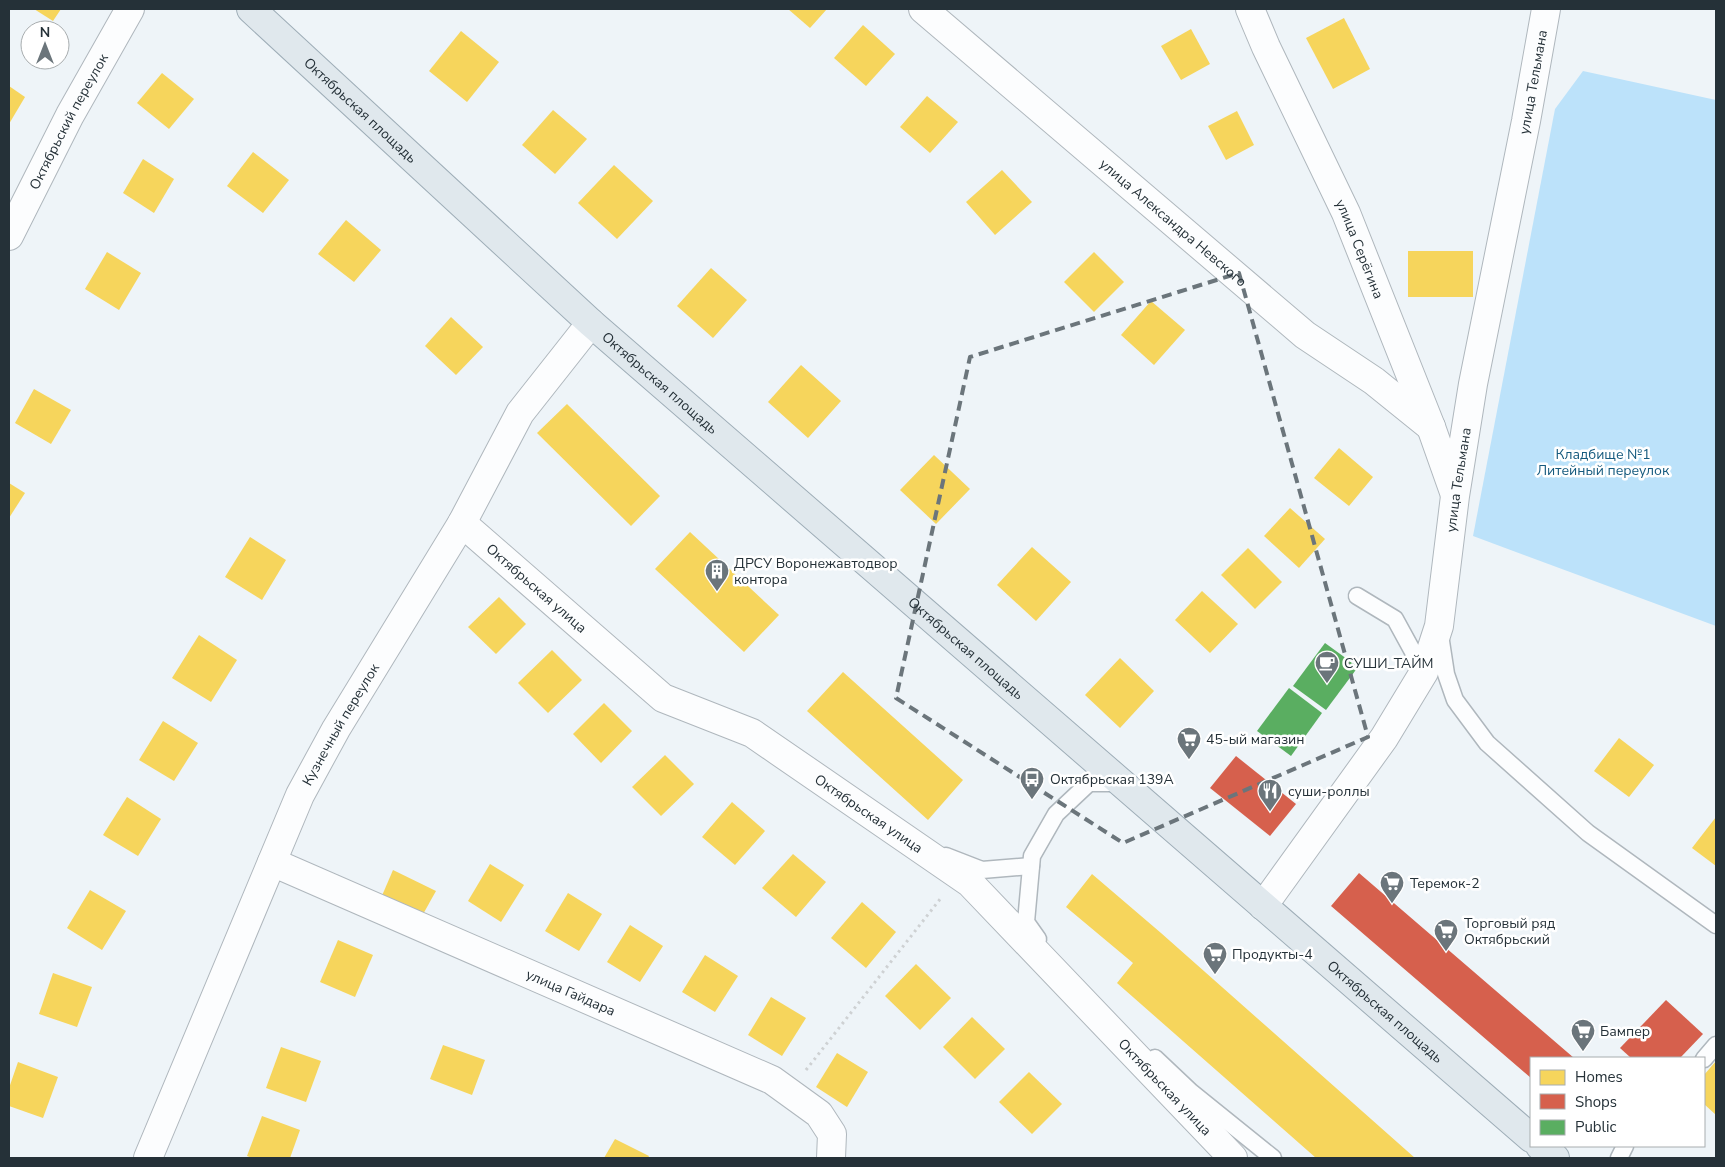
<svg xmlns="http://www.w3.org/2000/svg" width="1725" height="1167" font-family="'Nunito Sans',sans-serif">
<rect width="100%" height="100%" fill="#eef4f8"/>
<polygon fill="#bce2fa" points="1583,71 1716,100 1716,626 1473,536 1555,109"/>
<g fill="#f6d55c">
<polygon points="34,9 61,9 53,21"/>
<polygon points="788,9 827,9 810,28"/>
<polygon points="1344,18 1370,69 1333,89 1306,38"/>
<polygon points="863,25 895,54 866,86 834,58"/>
<polygon points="1191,29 1210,64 1181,80 1161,46"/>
<polygon points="461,31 499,62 467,102 429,71"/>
<polygon points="162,73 194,99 169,129 137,103"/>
<polygon points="9,86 25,97 9,124"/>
<polygon points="927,96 958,122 930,153 900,127"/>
<polygon points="553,110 587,139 555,174 522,145"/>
<polygon points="1237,111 1254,145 1226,160 1208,126"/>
<polygon points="253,152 289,180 263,213 227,186"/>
<polygon points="143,159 174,179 154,213 123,193"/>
<polygon points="614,165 653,201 617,239 578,203"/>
<polygon points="1002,170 1032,202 995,235 966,202"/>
<polygon points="346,220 381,250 354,282 318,254"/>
<rect x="1408" y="251" width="65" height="46"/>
<polygon points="107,252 141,273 119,310 85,289"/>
<polygon points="1094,252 1124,282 1094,312 1064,282"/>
<polygon points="711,268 747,300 713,338 677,306"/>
<polygon points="1151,301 1185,330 1154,365 1121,335"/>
<polygon points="451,317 483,347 456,375 425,346"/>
<polygon points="801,365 841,401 808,438 768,402"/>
<polygon points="34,389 71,410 51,444 15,423"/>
<polygon points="567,404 660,496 631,526 537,433"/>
<polygon points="1339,448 1373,477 1349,506 1314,478"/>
<polygon points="934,455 970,489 936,524 900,490"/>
<polygon points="9,483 25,493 9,518"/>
<polygon points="1290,508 1325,539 1299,568 1264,536"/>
<polygon points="690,532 779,615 744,652 655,569"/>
<polygon points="250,537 286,560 262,600 225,577"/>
<polygon points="1032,547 1071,582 1036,621 997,585"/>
<polygon points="1248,548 1282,582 1255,609 1221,575"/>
<polygon points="1202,591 1238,624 1210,653 1175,620"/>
<polygon points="499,597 526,624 496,654 468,627"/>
<polygon points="199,635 237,660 211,702 172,678"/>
<polygon points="552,650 582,680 548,713 518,683"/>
<polygon points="1120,658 1154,691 1120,728 1085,695"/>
<polygon points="843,672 963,780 928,820 807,711"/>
<polygon points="604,703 632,731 601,763 573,734"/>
<polygon points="163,721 198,743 174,781 139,760"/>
<polygon points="1619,738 1654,765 1629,797 1594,771"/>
<polygon points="665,755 694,784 661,816 632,787"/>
<polygon points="127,797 161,819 138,856 103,835"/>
<polygon points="732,802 765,831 735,865 702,837"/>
<polygon points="1716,817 1716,866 1692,848"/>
<polygon points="793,854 826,882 796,917 762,888"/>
<polygon points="490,864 524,885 501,922 468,901"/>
<polygon points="393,870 436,891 422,916 381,898"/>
<polygon points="1092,874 1161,933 1415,1158 1316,1158 1117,983 1133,963 1066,907"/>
<polygon points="90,890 126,911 102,950 67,928"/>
<polygon points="568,893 602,914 579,951 545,931"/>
<polygon points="862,902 896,932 866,968 831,938"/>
<polygon points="630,925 663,946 640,982 607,962"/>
<polygon points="338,940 373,955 355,997 320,982"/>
<polygon points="705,955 738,976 715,1012 682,992"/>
<polygon points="916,964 951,998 920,1030 885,996"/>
<polygon points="53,973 92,987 77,1027 39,1014"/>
<polygon points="771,997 806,1018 782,1056 748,1035"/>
<polygon points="972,1017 1005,1049 975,1079 943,1047"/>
<polygon points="443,1045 485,1060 472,1095 430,1079"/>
<polygon points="281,1047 321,1061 306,1102 266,1088"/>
<polygon points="837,1053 868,1072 847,1107 816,1087"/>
<polygon points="1716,1061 1716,1115 1704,1104 1704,1075"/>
<polygon points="18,1062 58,1077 43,1118 9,1106 9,1088"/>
<polygon points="1029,1072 1062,1104 1032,1134 999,1102"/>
<polygon points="262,1116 300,1130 290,1158 252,1158 247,1156"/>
<polygon points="615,1139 649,1156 648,1158 604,1158"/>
</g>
<g fill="#d6604d">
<polygon points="1236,756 1296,804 1270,836 1210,788"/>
<polygon points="1359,873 1574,1058 1531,1058 1531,1078 1331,906"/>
<polygon points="1666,1000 1703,1034 1680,1058 1631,1058 1620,1048"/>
</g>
<g fill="#5aae61">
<polygon points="1325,643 1358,667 1326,710 1293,686"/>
<polygon points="1289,688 1322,713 1291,756 1257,731"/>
</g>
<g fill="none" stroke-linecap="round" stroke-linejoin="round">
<defs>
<g id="service">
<polyline points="1357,596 1395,619 1424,672"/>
<polyline points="1440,635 1446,674 1455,700 1487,743 1588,833 1716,925"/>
<polyline points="946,856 982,870 1031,866"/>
<polyline points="1038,939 1026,922 1032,856 1056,814 1089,783 1121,783"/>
<polyline points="1155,1058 1191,1092 1273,1158"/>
<polyline points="1704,1059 1716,1045"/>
<polyline points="1619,1158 1625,1146"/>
</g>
<g id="minor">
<path id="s1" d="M923,9L1305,335L1374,381L1431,427"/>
<path id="s2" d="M1250,9L1266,47L1346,213L1431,427L1454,492"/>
<path id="s3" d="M9,236L70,115L130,9"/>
<path id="s4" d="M462,523L663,698L752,733L970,883L1233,1158"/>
<path id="s5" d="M272,862L772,1080L819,1114L832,1134L831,1158"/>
<path id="s6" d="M1263,906L1384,738L1424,672L1439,626L1455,496L1473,384L1526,121L1546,9"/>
<path id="s7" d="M148,1158L300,795L336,729L462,523L520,413L591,323"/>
</g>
<g id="primary">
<path id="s8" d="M251,9L591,323L1531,1138"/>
<polyline points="1540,1146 1555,1158"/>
</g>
</defs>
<use href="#service" stroke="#afb7bd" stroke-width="19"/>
<use href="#minor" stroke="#afb7bd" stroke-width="30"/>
<use href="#primary" stroke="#9eadb7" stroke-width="30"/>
<polyline stroke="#ced1d3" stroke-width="3" stroke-dasharray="2.5 4" stroke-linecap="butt" points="806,1070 941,898"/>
<use href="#service" stroke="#fcfdfe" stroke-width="16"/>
<use href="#minor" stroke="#fcfdfe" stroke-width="28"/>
<use href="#primary" stroke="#e0e8ed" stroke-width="28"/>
</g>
<path fill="none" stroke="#6b757b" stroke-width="4" stroke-dasharray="10 6" stroke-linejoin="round" d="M1239,273L1368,737L1123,843L896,698L970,357Z"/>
<defs>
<symbol id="building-pin" viewBox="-11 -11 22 30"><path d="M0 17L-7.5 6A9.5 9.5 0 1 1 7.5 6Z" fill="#6b757b" stroke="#fff"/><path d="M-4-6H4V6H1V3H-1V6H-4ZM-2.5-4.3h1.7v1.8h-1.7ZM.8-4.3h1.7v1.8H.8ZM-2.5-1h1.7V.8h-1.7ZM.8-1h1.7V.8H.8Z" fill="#fff"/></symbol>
<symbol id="cafe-pin" viewBox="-11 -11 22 30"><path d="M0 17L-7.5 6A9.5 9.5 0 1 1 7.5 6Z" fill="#6b757b" stroke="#fff"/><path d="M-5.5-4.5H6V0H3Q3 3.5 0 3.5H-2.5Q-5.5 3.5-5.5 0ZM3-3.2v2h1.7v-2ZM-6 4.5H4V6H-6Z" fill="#fff"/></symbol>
<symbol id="supermarket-pin" viewBox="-11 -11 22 30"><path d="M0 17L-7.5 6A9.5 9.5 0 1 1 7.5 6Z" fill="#6b757b" stroke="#fff"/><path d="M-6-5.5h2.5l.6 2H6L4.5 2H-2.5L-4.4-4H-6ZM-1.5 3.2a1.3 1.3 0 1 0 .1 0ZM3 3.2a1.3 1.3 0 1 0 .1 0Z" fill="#fff"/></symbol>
<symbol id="bus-pin" viewBox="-11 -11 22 30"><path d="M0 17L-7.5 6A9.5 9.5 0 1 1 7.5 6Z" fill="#6b757b" stroke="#fff"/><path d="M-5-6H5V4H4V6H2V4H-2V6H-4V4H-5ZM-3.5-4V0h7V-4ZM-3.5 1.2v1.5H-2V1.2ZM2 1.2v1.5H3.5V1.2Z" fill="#fff"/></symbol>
<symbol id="restaurant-pin" viewBox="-11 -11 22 30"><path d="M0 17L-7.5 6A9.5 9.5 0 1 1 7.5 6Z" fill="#6b757b" stroke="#fff"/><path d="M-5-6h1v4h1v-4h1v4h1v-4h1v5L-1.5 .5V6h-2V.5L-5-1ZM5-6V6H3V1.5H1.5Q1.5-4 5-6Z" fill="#fff"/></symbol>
</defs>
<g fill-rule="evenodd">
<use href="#building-pin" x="703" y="557" width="28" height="38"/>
<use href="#cafe-pin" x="1313" y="649" width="28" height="38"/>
<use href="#supermarket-pin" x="1175" y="725" width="28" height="38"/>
<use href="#bus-pin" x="1018" y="765" width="28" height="38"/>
<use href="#restaurant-pin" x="1256" y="777" width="28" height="38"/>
<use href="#supermarket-pin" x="1378" y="869" width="28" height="38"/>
<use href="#supermarket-pin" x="1432" y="917" width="28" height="38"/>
<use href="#supermarket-pin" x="1201" y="940" width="28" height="38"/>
<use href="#supermarket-pin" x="1569" y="1017" width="28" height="38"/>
</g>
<g text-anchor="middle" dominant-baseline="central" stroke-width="5" stroke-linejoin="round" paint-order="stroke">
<g font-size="14" fill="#253138" stroke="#fff">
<text stroke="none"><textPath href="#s6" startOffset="885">улица Тельмана</textPath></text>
<text stroke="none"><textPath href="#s8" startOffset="149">Октябрьская площадь</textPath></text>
<text stroke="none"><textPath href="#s3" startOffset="129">Октябрьский переулок</textPath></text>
<text stroke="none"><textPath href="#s1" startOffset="329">улица Александра Невского</textPath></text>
<text stroke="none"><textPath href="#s2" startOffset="264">улица Серёгина</textPath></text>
<text stroke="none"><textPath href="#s8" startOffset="554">Октябрьская площадь</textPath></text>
<text stroke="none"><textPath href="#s6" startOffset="480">улица Тельмана</textPath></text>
<text stroke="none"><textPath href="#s4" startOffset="99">Октябрьская улица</textPath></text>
<text stroke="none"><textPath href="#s8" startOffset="959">Октябрьская площадь</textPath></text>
<text stroke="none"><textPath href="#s7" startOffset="475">Кузнечный переулок</textPath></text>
<text stroke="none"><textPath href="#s4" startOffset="504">Октябрьская улица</textPath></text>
<text stroke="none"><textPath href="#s5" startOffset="326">улица Гайдара</textPath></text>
<text stroke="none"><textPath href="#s8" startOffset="1514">Октябрьская площадь</textPath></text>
<text stroke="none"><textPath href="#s4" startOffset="909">Октябрьская улица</textPath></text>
</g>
<g font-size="14" fill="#155a7e" stroke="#fff">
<text x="1603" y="454">Кладбище №1<tspan x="1603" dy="16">Литейный переулок</tspan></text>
</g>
<g font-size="14" fill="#253138" stroke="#fff" text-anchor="start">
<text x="734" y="563">ДРСУ Воронежавтодвор<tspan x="734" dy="16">контора</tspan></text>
<text x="1344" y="663">СУШИ_ТАЙМ</text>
<text x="1206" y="739">45-ый магазин</text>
<text x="1050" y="779">Октябрьская 139А</text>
<text x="1288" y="791">суши-роллы</text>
<text x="1410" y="883">Теремок-2</text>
<text x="1464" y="923">Торговый ряд<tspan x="1464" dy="16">Октябрьский</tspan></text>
<text x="1232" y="954">Продукты-4</text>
<text x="1600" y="1031">Бампер</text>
</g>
</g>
<rect width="1725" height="1167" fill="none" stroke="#253138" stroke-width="20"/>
<rect x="1530" y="1057" width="175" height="90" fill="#ffffff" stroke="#a8adaf"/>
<rect x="1540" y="1070" width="25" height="15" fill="#f6d55c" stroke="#a8adaf"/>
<text x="1575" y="1082" font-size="15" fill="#253138">Homes</text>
<rect x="1540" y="1094" width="25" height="15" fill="#d6604d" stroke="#a8adaf"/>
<text x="1575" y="1107" font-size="15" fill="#253138">Shops</text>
<rect x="1540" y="1120" width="25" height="15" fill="#5aae61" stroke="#a8adaf"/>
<text x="1575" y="1132" font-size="15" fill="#253138">Public</text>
<g transform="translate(45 45)"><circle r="24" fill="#ffffff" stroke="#a8adaf"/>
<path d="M0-4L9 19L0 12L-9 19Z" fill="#6b757b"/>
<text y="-8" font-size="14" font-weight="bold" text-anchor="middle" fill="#253138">N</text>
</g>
</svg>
